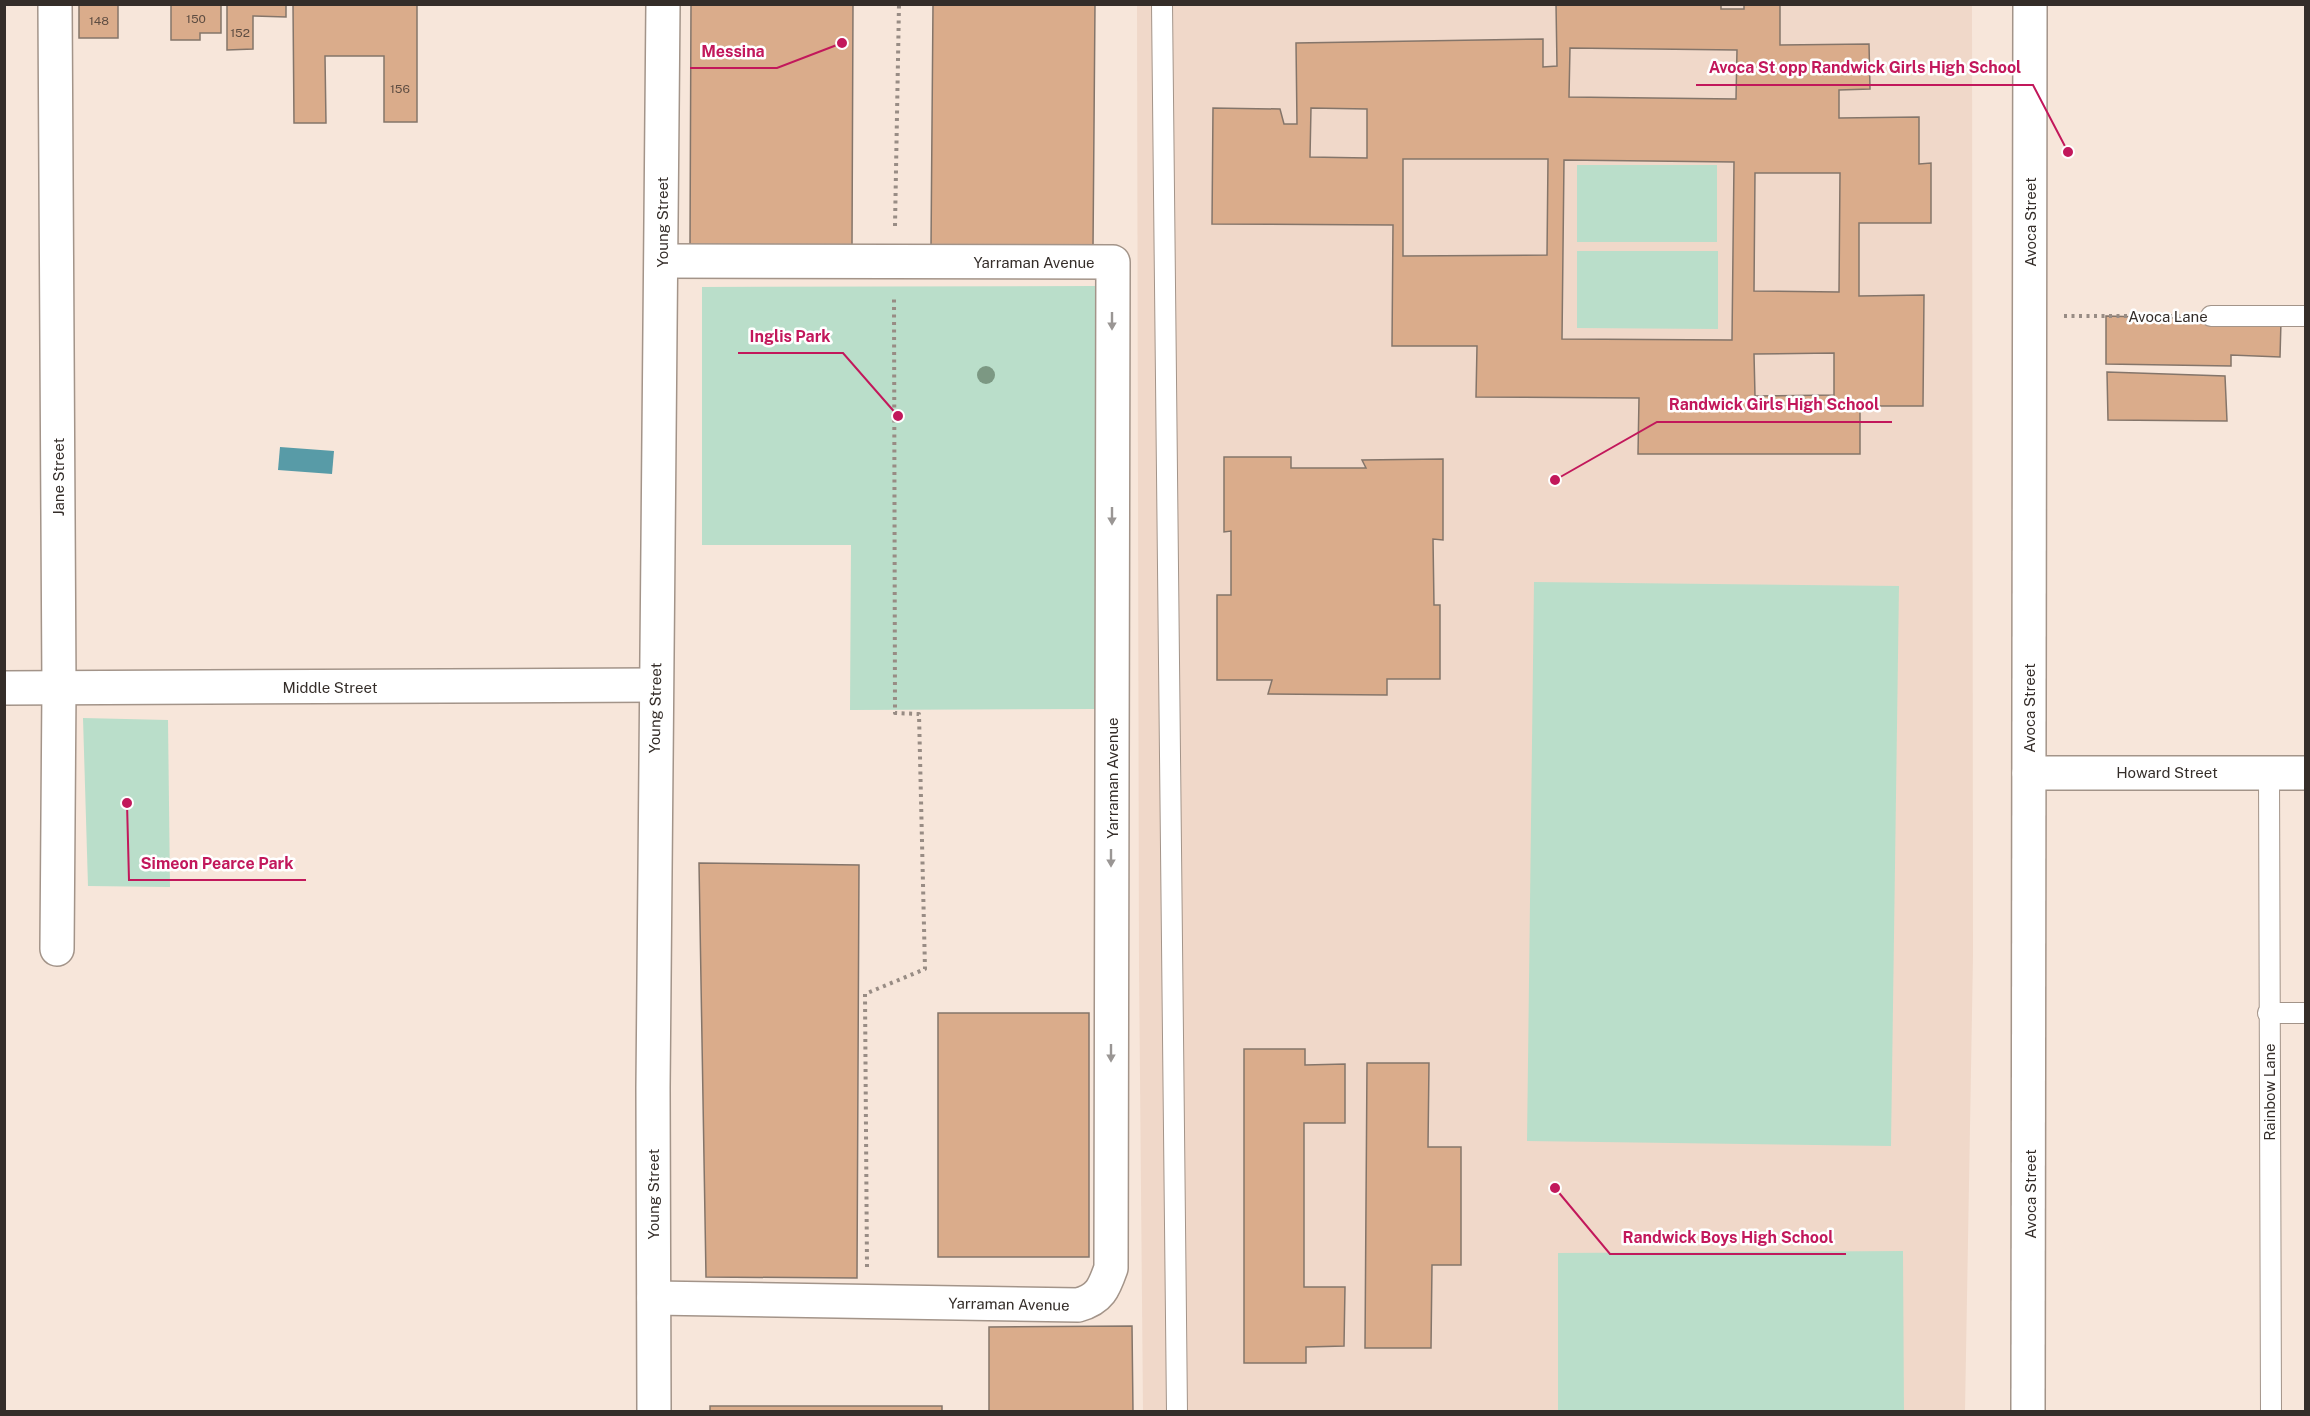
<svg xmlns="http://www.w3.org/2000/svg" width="2310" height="1416" font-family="'Public Sans',sans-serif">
<rect width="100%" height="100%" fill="#f7e6da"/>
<polygon fill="#f0d8c9" points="1137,5 1972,5 1973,956 1965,1411 1143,1411 1139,965"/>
<g fill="#badeca">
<rect x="1577" y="165" width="140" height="77"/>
<polygon points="1577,251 1718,251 1718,329 1577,328"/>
<polygon points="1095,286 1095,709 850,710 851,545 702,545 702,287"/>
<polygon points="1534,582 1899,586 1891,1146 1527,1141"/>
<polygon points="83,718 168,720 170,887 88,886"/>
<polygon points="1903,1251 1904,1411 1558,1411 1558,1253"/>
</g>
<polygon fill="#589ba7" points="280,447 334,451 332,474 278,470"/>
<g fill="#daac8b" stroke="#84756a" stroke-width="1.5" fill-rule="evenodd">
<rect x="79" y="4" width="39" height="34"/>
<polygon points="171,4 221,4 221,33 200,33 200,40 171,40"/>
<polygon points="227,4 286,4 286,17 253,16 253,49 227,50"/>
<polygon points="293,4 417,4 417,122 384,122 384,56 325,56 326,123 294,123"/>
<polygon points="691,4 853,4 852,247 690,246"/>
<polygon points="933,4 1095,4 1093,248 931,247"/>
<path d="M1556,4H1721V9H1744V4H1780V45L1869,44L1870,89L1839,90V118L1919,117V164L1931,163V223H1859V296L1924,295L1923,406H1860V454H1638L1639,398L1476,397L1477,346H1392L1393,225L1212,224L1213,108L1280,109L1284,124H1297L1296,43L1543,39V67L1557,66ZM1570,48L1737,50L1736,99L1569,97ZM1311,108L1367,109V158L1310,157ZM1403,159H1548L1547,255L1403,256ZM1564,160L1734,162L1732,340L1562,339ZM1755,173H1840L1839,292L1754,291ZM1834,353V395L1755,396L1754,354Z"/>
<polygon points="2106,316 2281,321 2280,357 2231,355 2231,366 2106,364"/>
<polygon points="2107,372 2225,376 2227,421 2108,420"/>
<polygon points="1224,457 1291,457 1291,468 1366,468 1362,460 1443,459 1443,540 1433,539 1434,605 1440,605 1440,679 1387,679 1387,695 1268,694 1272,680 1217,680 1217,595 1231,595 1231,531 1224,532"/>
<polygon points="699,863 859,865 857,1278 706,1277"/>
<rect x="938" y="1013" width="151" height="244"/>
<polygon points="1244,1049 1305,1049 1305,1065 1345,1064 1345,1123 1304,1123 1304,1287 1345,1287 1344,1346 1306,1347 1306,1363 1244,1363"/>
<polygon points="1367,1063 1429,1063 1428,1147 1461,1147 1461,1265 1432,1265 1431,1348 1365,1348"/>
<polygon points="1132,1326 1133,1412 989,1412 989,1327"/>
<rect x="710" y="1406" width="232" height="6"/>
</g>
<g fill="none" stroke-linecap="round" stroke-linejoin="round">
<defs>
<g id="lane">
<polyline points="1162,4 1177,1412"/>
<polyline points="2211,316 2306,316"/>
<polyline points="2269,773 2271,1412"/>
<polyline points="2268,1013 2306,1013"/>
</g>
<g id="street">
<polyline points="55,4 59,688 57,949"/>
<polyline points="4,688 655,685"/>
<polyline points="2029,773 2306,773"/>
<path d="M654,1298L1078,1305C1100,1299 1104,1288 1111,1268L1113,262L662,261"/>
<polyline points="654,1412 653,1088 663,4"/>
</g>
<polyline id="primary" points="2028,1412 2030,4"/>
</defs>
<use href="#lane" stroke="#a39489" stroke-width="22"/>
<use href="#street" stroke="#a39489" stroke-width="36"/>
<use href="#primary" stroke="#a39489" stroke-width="36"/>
<g stroke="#988c84" stroke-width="4" stroke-dasharray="3 4.5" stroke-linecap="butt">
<polyline points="895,226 899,4"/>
<polyline points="2064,316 2182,316"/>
<polyline points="867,1267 865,994 925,969 919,714 895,713 894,296"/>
</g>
<use href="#lane" stroke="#fff" stroke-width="20"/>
<use href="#street" stroke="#fff" stroke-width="33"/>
<use href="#primary" stroke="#fff" stroke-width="33"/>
</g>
<circle fill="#7c9883" cx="986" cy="375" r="9"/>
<defs><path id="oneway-solid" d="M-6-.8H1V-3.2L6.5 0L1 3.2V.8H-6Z" transform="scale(1.5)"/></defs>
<g fill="#9a9694">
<use href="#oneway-solid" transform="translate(1112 321) rotate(90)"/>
<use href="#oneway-solid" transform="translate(1112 516) rotate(90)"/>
<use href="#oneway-solid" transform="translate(1111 858) rotate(90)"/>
<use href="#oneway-solid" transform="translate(1111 1053) rotate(90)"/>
</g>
<g text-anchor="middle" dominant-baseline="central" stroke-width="5" stroke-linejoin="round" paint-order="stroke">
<g font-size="12" fill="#5e4d42">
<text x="196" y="19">150</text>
<text x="99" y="21">148</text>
<text x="240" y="33">152</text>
<text x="400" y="89">156</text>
</g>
<g font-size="15" fill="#342d29" stroke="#fff">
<text transform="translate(662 222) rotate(-90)">Young Street</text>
<text transform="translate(2030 222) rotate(-90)">Avoca Street</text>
<text x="1034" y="262">Yarraman Avenue</text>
<text x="2168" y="316">Avoca Lane</text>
<text transform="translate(58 477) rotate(-90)">Jane Street</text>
<text x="330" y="687">Middle Street</text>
<text transform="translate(655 708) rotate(-89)">Young Street</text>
<text transform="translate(2029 708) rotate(-90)">Avoca Street</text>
<text x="2167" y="772">Howard Street</text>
<text transform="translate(1112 778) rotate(-90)">Yarraman Avenue</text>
<text transform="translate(2269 1092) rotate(-90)">Rainbow Lane</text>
<text transform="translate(653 1194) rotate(-90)">Young Street</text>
<text transform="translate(2030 1194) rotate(-90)">Avoca Street</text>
<text transform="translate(1009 1304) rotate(1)">Yarraman Avenue</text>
</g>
</g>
<path fill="none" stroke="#c2185b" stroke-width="2" d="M842 43L777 68H690M2068 152L2033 85H1696M898 416L843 353H738M1555 480L1657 422H1892M127 803L129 880H306M1555 1188L1610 1254H1846"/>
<g fill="#c2185b" stroke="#fff" stroke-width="2">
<circle cx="842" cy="43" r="6"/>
<circle cx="2068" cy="152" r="6"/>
<circle cx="898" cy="416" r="6"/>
<circle cx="1555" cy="480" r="6"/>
<circle cx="127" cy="803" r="6"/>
<circle cx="1555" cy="1188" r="6"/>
</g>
<g font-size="16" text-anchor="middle" font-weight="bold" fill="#c2185b" stroke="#fff" stroke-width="5" stroke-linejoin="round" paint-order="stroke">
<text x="733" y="57">Messina</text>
<text x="1865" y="73">Avoca St opp Randwick Girls High School</text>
<text x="790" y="342">Inglis Park</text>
<text x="1774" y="410">Randwick Girls High School</text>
<text x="217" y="869">Simeon Pearce Park</text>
<text x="1728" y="1243">Randwick Boys High School</text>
</g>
<rect width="2310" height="1416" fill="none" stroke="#342d29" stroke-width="12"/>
</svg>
